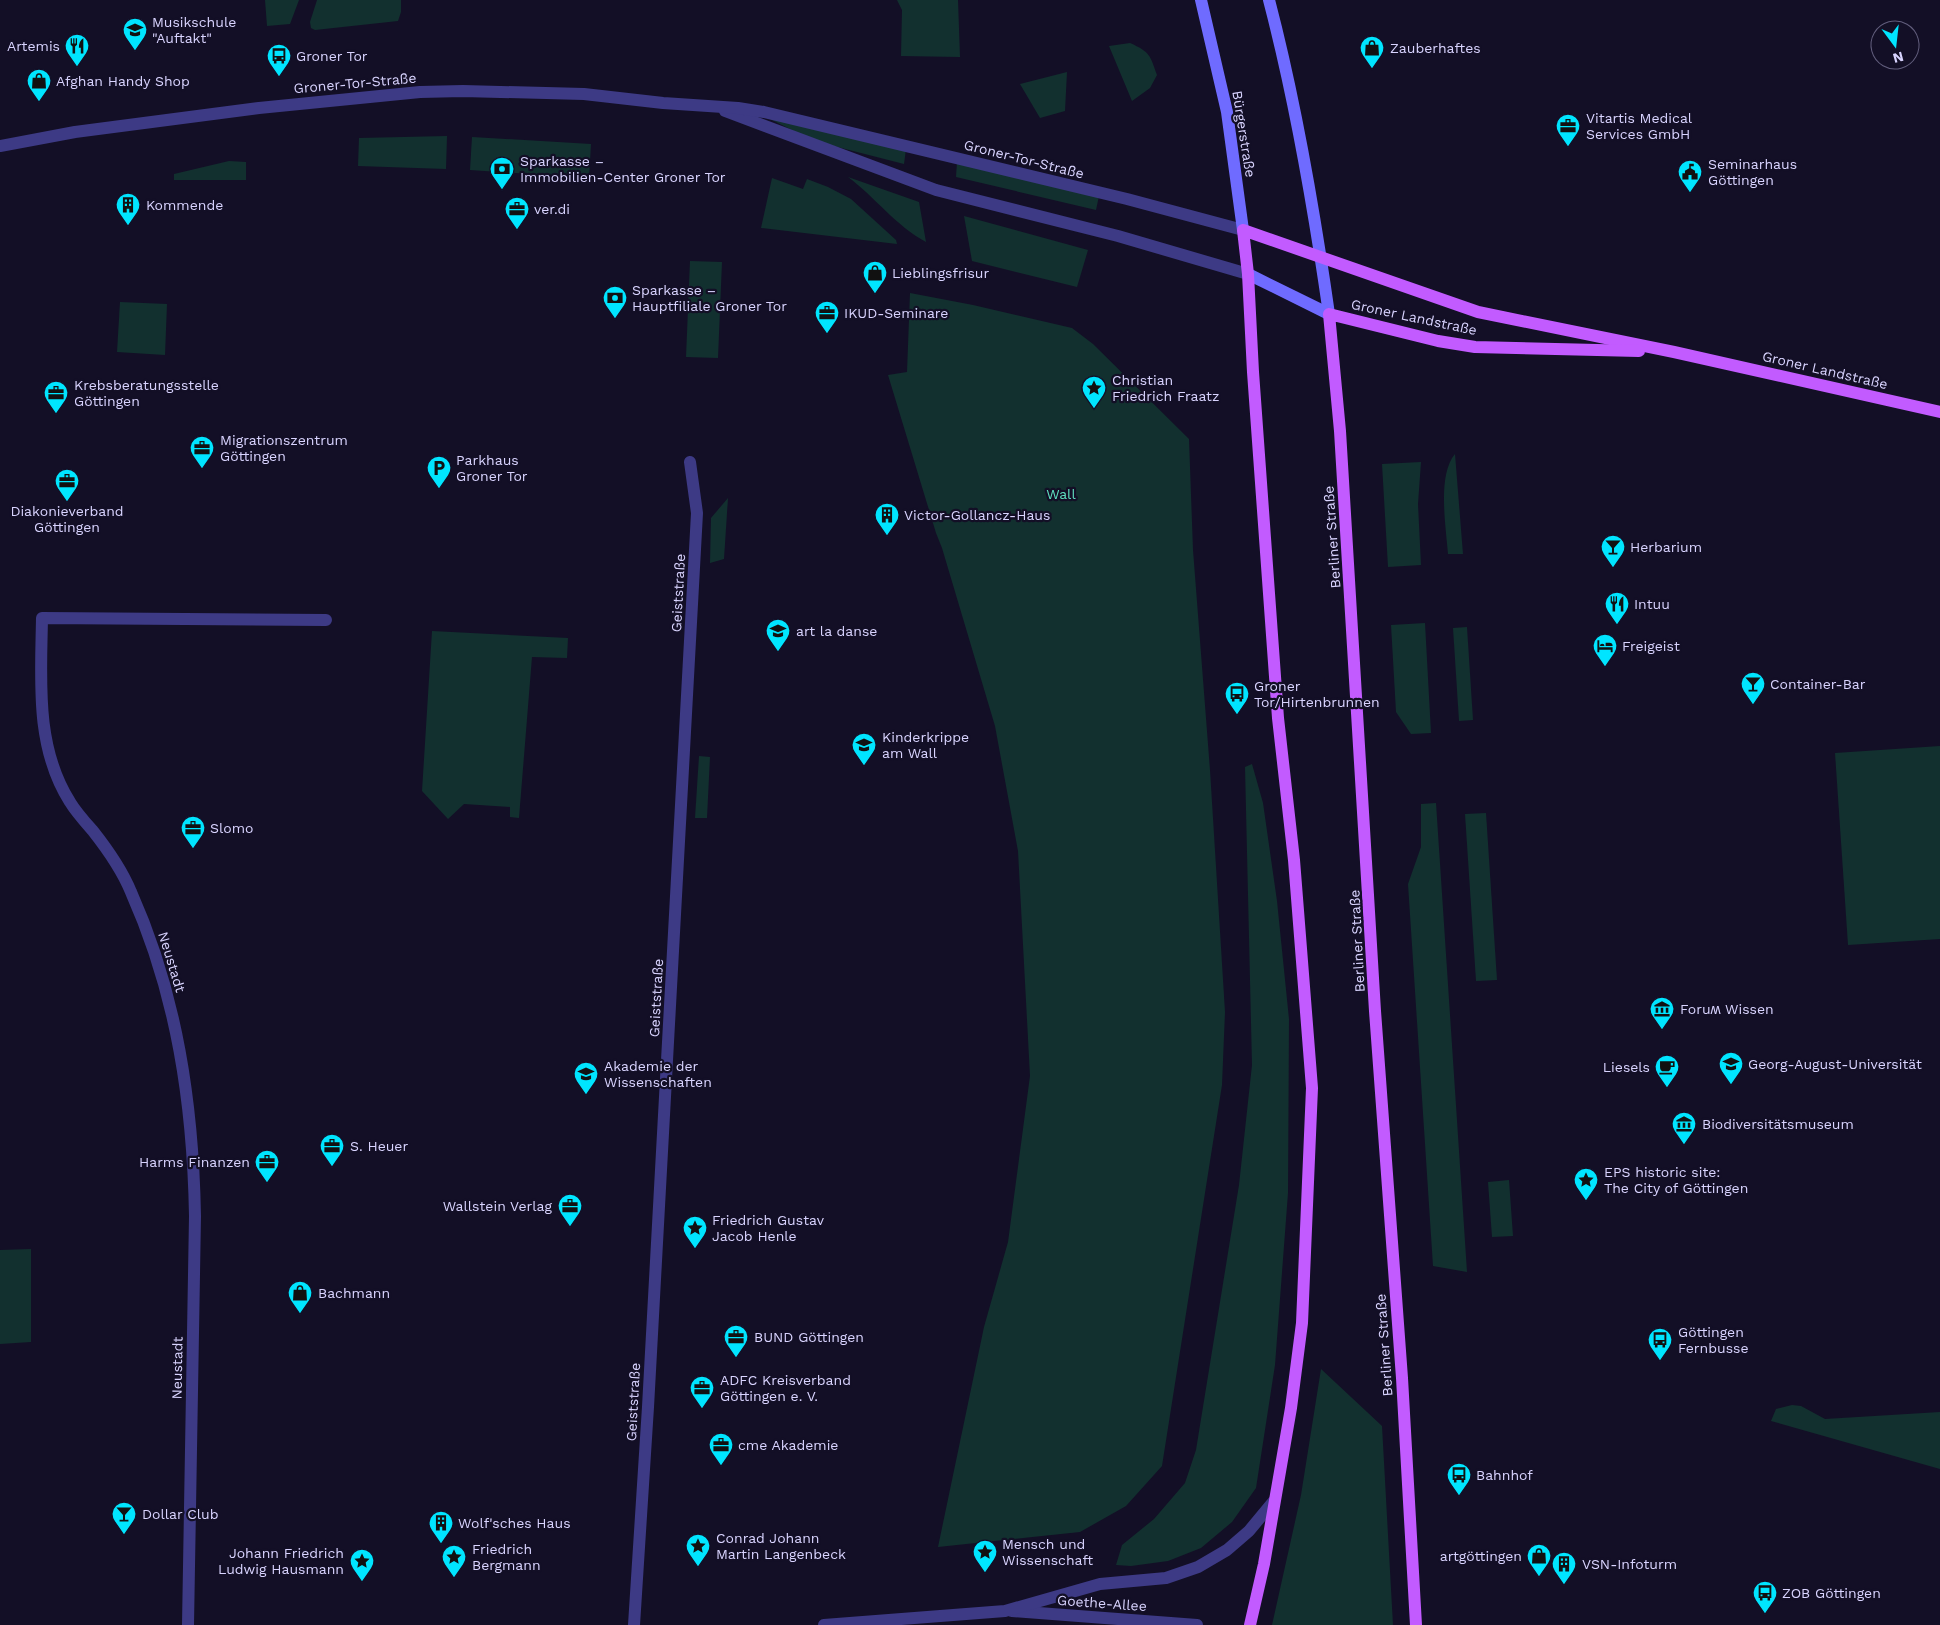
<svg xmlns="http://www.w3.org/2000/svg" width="1940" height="1625" font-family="'Work Sans',sans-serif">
<rect width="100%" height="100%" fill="#130f26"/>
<g fill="#12302f">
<polygon points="265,0 299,0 290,24 267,26"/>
<polygon points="317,0 401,0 401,12 398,21 315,30 311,28 310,22"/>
<polygon points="897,0 958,0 960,57 901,56 902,10"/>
<path d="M1130,43C1150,52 1150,55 1157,75L1150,88L1132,101L1109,46Z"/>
<polygon points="1067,72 1065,111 1040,118 1020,84"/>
<polygon points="762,115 906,149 904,164 814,141"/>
<polygon points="447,136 446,169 358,166 359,138"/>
<polygon points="472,137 591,144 589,178 470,170"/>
<polygon points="229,161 246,162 246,180 174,180 174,174"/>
<polygon points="957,162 1099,196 1096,210 956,177"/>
<path d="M848,177L919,202L926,242C896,226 875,197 848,177Z"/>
<polygon points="772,178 803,189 807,179 828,187 851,199 896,240 897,244 761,228"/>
<polygon points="964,216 1088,250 1077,287 972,261"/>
<polygon points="690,261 722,262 718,358 686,357"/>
<polygon points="910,293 973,305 1072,328 1093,344 1189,439 1193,550 1210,770 1225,1012 1222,1085 1162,1466 1126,1506 1080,1532 938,1547 984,1327 1008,1242 1030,1076 1018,851 995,726 942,548 936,533 888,375 907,372"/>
<polygon points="120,302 167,304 165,355 117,352"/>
<path d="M1455,454L1463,554H1448C1446,527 1437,475 1455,454Z"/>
<polygon points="1421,462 1418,504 1421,565 1388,567 1382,464"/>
<polygon points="728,498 724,559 710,563 711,518"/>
<polygon points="1425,623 1431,733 1411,734 1396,712 1391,625"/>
<polygon points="1467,627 1473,720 1459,721 1453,628"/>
<polygon points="432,631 568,638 567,658 532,657 519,818 510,817 510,807 464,804 448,819 422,791"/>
<polygon points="1940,746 1940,939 1848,945 1835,753"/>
<polygon points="699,756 710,757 707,818 695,818"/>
<polygon points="1252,764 1263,803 1277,901 1289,1019 1288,1193 1275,1365 1256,1488 1232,1522 1201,1548 1168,1561 1131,1566 1116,1565 1122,1545 1154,1519 1185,1483 1196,1450 1239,1185 1252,1065 1245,767"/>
<polygon points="1436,803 1467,1272 1433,1266 1408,884 1421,847 1421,804"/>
<polygon points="1486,813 1497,980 1476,981 1465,814"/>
<polygon points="1509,1180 1513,1236 1492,1237 1488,1182"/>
<polygon points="31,1249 31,1342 0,1344 0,1250"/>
<polygon points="1321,1369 1382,1426 1393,1625 1272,1625 1301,1495"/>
<polygon points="1792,1405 1801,1406 1825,1419 1940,1412 1940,1469 1771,1421 1776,1409"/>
</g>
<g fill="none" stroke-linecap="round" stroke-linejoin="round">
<g stroke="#3d3a85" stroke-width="12">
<polyline points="725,111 936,190 1118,236 1248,274"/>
<polyline points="0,146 75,132 259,108 420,92 463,91 584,94 663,103 738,108 764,112 1127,199 1243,230"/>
<polyline points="1012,1611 1197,1625"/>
<path d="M188,1625L195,1216C193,1104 177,995 131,892C122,870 108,850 93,831C85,822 76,812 70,802C35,747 41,680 42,618L326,620"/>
<polyline points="634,1625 648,1407 697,513 690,462"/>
<polyline points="824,1625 1005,1611 1100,1584 1166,1578 1198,1567 1227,1550 1249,1531 1273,1502"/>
</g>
<g stroke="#6f6bff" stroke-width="12">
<polyline points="1201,0 1227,112 1243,230"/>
<path d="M1269,0C1296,103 1314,209 1329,314"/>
<polyline points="1248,274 1329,314"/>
</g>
<g stroke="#c25bff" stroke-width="12">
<polyline points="1250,1625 1264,1564 1291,1408 1302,1323 1312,1088 1294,860 1278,718 1253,372 1248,274 1243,230 1478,312 1674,352 1940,412"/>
<polyline points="1416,1625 1402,1378 1375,1011 1340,431 1329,314 1438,341 1475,347 1639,351"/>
</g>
</g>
<defs>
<symbol id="university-pin" viewBox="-11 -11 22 30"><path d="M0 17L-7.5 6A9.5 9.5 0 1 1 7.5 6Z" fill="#00e5ff" stroke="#130f26"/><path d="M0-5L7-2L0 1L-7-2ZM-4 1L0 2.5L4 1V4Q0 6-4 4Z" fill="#111"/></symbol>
<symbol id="restaurant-pin" viewBox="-11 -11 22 30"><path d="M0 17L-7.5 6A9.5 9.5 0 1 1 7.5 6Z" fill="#00e5ff" stroke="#130f26"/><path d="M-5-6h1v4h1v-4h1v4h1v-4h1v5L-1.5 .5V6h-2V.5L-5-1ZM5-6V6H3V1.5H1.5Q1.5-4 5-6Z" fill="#111"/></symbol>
<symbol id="shop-pin" viewBox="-11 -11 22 30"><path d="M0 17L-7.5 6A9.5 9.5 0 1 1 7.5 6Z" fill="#00e5ff" stroke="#130f26"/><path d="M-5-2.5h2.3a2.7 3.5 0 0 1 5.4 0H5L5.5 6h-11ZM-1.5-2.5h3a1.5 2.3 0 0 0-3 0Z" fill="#111"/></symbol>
<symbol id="bus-pin" viewBox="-11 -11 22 30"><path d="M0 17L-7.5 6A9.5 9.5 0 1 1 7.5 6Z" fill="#00e5ff" stroke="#130f26"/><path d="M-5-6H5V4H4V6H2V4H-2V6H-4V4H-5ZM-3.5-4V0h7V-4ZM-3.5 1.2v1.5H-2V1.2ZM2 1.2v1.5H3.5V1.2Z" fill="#111"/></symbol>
<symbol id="office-pin" viewBox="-11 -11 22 30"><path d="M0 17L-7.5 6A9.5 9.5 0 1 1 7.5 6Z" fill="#00e5ff" stroke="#130f26"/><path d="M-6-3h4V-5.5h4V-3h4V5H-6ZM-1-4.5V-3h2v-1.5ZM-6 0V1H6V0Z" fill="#111"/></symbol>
<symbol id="bank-pin" viewBox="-11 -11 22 30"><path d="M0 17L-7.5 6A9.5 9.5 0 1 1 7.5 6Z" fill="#00e5ff" stroke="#130f26"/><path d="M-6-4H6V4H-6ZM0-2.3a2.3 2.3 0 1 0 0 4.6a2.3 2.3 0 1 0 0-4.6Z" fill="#111"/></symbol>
<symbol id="civic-pin" viewBox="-11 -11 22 30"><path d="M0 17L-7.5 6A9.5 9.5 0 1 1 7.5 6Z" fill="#00e5ff" stroke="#130f26"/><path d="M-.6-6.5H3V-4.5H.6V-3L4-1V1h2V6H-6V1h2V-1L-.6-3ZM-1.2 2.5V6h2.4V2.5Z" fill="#111"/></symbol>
<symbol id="building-pin" viewBox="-11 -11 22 30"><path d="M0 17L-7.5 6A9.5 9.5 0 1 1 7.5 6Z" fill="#00e5ff" stroke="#130f26"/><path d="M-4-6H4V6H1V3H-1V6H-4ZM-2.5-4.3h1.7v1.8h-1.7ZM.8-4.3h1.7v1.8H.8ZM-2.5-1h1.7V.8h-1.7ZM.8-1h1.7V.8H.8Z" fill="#111"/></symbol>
<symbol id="sight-pin" viewBox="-11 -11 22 30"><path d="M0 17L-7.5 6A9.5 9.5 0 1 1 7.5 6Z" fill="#00e5ff" stroke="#130f26"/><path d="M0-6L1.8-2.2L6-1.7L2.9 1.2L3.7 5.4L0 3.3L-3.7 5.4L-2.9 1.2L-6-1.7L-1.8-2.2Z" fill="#111"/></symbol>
<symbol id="parking-pin" viewBox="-11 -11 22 30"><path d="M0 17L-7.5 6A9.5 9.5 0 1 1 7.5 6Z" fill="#00e5ff" stroke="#130f26"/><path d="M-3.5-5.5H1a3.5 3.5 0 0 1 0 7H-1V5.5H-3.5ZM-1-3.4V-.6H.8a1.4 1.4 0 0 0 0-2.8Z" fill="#111"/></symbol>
<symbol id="bar-pin" viewBox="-11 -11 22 30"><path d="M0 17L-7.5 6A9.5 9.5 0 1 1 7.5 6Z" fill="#00e5ff" stroke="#130f26"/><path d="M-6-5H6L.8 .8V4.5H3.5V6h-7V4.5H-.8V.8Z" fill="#111"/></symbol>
<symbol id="hotel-pin" viewBox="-11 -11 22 30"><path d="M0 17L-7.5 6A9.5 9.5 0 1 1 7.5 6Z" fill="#00e5ff" stroke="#130f26"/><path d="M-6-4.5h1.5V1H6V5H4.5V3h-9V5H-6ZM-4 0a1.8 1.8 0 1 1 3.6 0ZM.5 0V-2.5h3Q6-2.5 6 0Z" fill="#111"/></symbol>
<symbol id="school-pin" viewBox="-11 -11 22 30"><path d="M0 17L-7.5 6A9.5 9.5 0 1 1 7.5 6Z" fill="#00e5ff" stroke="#130f26"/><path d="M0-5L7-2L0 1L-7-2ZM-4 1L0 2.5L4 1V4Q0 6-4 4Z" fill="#111"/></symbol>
<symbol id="museum-pin" viewBox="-11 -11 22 30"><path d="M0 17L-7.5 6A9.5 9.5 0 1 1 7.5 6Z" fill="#00e5ff" stroke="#130f26"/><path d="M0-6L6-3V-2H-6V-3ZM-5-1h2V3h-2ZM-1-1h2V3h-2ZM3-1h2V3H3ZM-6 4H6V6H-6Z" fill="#111"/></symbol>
<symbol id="cafe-pin" viewBox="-11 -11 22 30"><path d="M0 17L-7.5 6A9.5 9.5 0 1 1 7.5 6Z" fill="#00e5ff" stroke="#130f26"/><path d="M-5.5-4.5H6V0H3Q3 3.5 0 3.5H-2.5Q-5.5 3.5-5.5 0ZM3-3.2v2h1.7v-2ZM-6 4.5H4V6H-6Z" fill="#111"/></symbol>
</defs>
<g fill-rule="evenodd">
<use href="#university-pin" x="121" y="16" width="28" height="38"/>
<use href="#restaurant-pin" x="63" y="32" width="28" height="38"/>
<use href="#shop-pin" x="1358" y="34" width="28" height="38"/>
<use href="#bus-pin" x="265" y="42" width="28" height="38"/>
<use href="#shop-pin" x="25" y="67" width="28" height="38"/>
<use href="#office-pin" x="1554" y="112" width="28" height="38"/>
<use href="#bank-pin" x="488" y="155" width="28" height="38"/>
<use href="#civic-pin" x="1676" y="158" width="28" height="38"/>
<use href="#building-pin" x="114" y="191" width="28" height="38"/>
<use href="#office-pin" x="503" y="195" width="28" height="38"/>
<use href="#shop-pin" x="861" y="259" width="28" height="38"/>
<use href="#bank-pin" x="601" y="284" width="28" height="38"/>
<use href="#office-pin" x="813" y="299" width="28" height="38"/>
<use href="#sight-pin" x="1080" y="374" width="28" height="38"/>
<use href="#office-pin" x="42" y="379" width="28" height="38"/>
<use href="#office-pin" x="188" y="434" width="28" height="38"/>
<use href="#parking-pin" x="425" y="454" width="28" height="38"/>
<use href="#office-pin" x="53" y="467" width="28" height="38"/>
<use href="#building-pin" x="873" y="501" width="28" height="38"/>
<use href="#bar-pin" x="1599" y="533" width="28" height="38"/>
<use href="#restaurant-pin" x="1603" y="590" width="28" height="38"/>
<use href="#university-pin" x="764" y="617" width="28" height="38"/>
<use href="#hotel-pin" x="1591" y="632" width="28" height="38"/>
<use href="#bar-pin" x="1739" y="670" width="28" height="38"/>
<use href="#bus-pin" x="1223" y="680" width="28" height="38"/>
<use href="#school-pin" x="850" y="731" width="28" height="38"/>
<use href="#office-pin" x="179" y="814" width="28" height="38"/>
<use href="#museum-pin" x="1648" y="995" width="28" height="38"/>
<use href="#university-pin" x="1717" y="1050" width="28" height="38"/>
<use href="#cafe-pin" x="1653" y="1053" width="28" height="38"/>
<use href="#university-pin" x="572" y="1060" width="28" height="38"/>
<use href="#museum-pin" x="1670" y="1110" width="28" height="38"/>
<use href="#office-pin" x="318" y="1132" width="28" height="38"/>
<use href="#office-pin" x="253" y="1148" width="28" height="38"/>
<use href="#sight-pin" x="1572" y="1166" width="28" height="38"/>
<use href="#office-pin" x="556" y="1192" width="28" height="38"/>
<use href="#sight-pin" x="681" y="1214" width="28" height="38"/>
<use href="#shop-pin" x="286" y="1279" width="28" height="38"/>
<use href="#office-pin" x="722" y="1323" width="28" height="38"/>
<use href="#bus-pin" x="1646" y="1326" width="28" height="38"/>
<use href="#office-pin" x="688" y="1374" width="28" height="38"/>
<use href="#office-pin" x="707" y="1431" width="28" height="38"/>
<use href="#bus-pin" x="1445" y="1461" width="28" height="38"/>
<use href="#bar-pin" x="110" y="1500" width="28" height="38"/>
<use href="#building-pin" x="427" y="1509" width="28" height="38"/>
<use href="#sight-pin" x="684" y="1532" width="28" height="38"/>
<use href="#sight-pin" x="971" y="1538" width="28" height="38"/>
<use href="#shop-pin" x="1525" y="1542" width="28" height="38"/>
<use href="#sight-pin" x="440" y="1543" width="28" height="38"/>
<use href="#sight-pin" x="348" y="1547" width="28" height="38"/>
<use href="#building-pin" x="1550" y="1550" width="28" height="38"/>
<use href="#bus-pin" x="1751" y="1579" width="28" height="38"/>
</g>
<g text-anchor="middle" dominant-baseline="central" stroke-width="4.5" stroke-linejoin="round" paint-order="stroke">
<g font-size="14" fill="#d9d4ff" stroke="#130f26" text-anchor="start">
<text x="152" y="22">Musikschule<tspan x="152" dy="16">"Auftakt"</tspan></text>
<text x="60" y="46" text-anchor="end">Artemis</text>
<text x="1390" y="48">Zauberhaftes</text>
<text x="296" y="56">Groner Tor</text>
<text x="56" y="81">Afghan Handy Shop</text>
<text x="1586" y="118">Vitartis Medical<tspan x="1586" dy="16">Services GmbH</tspan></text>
<text x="520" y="161">Sparkasse –<tspan x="520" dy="16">Immobilien-Center Groner Tor</tspan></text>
<text x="1708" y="164">Seminarhaus<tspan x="1708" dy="16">Göttingen</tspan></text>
<text x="146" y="205">Kommende</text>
<text x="534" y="209">ver.di</text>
<text x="892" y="273">Lieblingsfrisur</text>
<text x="632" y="290">Sparkasse –<tspan x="632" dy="16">Hauptfiliale Groner Tor</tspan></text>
<text x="844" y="313">IKUD-Seminare</text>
<text x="1112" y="380">Christian<tspan x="1112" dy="16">Friedrich Fraatz</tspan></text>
<text x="74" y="385">Krebsberatungsstelle<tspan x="74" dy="16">Göttingen</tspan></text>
<text x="220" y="440">Migrationszentrum<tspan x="220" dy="16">Göttingen</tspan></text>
<text x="456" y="460">Parkhaus<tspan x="456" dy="16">Groner Tor</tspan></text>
<text x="67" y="511" text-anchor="middle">Diakonieverband<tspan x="67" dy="16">Göttingen</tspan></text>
<text x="904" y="515">Victor-Gollancz-Haus</text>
<text x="1630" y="547">Herbarium</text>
<text x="1634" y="604">Intuu</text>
<text x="796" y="631">art la danse</text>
<text x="1622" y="646">Freigeist</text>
<text x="1770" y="684">Container-Bar</text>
<text x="1254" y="686">Groner<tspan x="1254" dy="16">Tor/Hirtenbrunnen</tspan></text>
<text x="882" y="737">Kinderkrippe<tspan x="882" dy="16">am Wall</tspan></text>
<text x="210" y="828">Slomo</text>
<text x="1680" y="1009">Foruʍ Wissen</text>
<text x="1748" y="1064">Georg-August-Universität</text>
<text x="604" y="1066">Akademie der<tspan x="604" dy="16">Wissenschaften</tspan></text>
<text x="1650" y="1067" text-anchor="end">Liesels</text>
<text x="1702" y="1124">Biodiversitätsmuseum</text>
<text x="350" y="1146">S. Heuer</text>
<text x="250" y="1162" text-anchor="end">Harms Finanzen</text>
<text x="1604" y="1172">EPS historic site:<tspan x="1604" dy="16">The City of Göttingen</tspan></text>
<text x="552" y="1206" text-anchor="end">Wallstein Verlag</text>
<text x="712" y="1220">Friedrich Gustav<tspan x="712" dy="16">Jacob Henle</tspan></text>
<text x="318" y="1293">Bachmann</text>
<text x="1678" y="1332">Göttingen<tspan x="1678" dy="16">Fernbusse</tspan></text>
<text x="754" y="1337">BUND Göttingen</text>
<text x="720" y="1380">ADFC Kreisverband<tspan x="720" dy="16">Göttingen e. V.</tspan></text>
<text x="738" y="1445">cme Akademie</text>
<text x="1476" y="1475">Bahnhof</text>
<text x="142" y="1514">Dollar Club</text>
<text x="458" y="1523">Wolf'sches Haus</text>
<text x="716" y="1538">Conrad Johann<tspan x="716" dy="16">Martin Langenbeck</tspan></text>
<text x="1002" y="1544">Mensch und<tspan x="1002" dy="16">Wissenschaft</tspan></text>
<text x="472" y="1549">Friedrich<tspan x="472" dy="16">Bergmann</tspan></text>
<text x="344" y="1553" text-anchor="end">Johann Friedrich<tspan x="344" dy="16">Ludwig Hausmann</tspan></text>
<text x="1522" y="1556" text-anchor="end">artgöttingen</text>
<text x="1582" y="1564">VSN-Infoturm</text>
<text x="1782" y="1593">ZOB Göttingen</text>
</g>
<g font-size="14" fill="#d9d4ff" stroke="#130f26">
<text transform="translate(355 83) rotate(-5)">Groner-Tor-Straße</text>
<text transform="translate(1244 134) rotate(81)">Bürgerstraße</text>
<text transform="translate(1024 159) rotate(14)">Groner-Tor-Straße</text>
<text transform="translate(1414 317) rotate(12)">Groner Landstraße</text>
<text transform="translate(1825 370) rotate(13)">Groner Landstraße</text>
<text transform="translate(1332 537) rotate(-94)">Berliner Straße</text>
<text transform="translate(678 593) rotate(-87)">Geiststraße</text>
<text transform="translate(1357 941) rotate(-93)">Berliner Straße</text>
<text transform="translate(172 962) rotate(73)">Neustadt</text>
<text transform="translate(656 998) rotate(-87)">Geiststraße</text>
<text transform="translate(1384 1345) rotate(-94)">Berliner Straße</text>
<text transform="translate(177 1368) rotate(-89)">Neustadt</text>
<text transform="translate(633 1402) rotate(-87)">Geiststraße</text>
<text transform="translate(1102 1603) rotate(4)">Goethe-Allee</text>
</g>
<g font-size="14" fill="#5fe0c0" stroke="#130f26">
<text x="1061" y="494">Wall</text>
</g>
</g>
<g transform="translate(1895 45) rotate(165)"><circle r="24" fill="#130f26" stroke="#625e7d"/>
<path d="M0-4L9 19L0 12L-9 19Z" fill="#00e5ff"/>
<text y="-8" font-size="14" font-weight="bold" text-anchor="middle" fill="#d9d4ff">N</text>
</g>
</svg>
